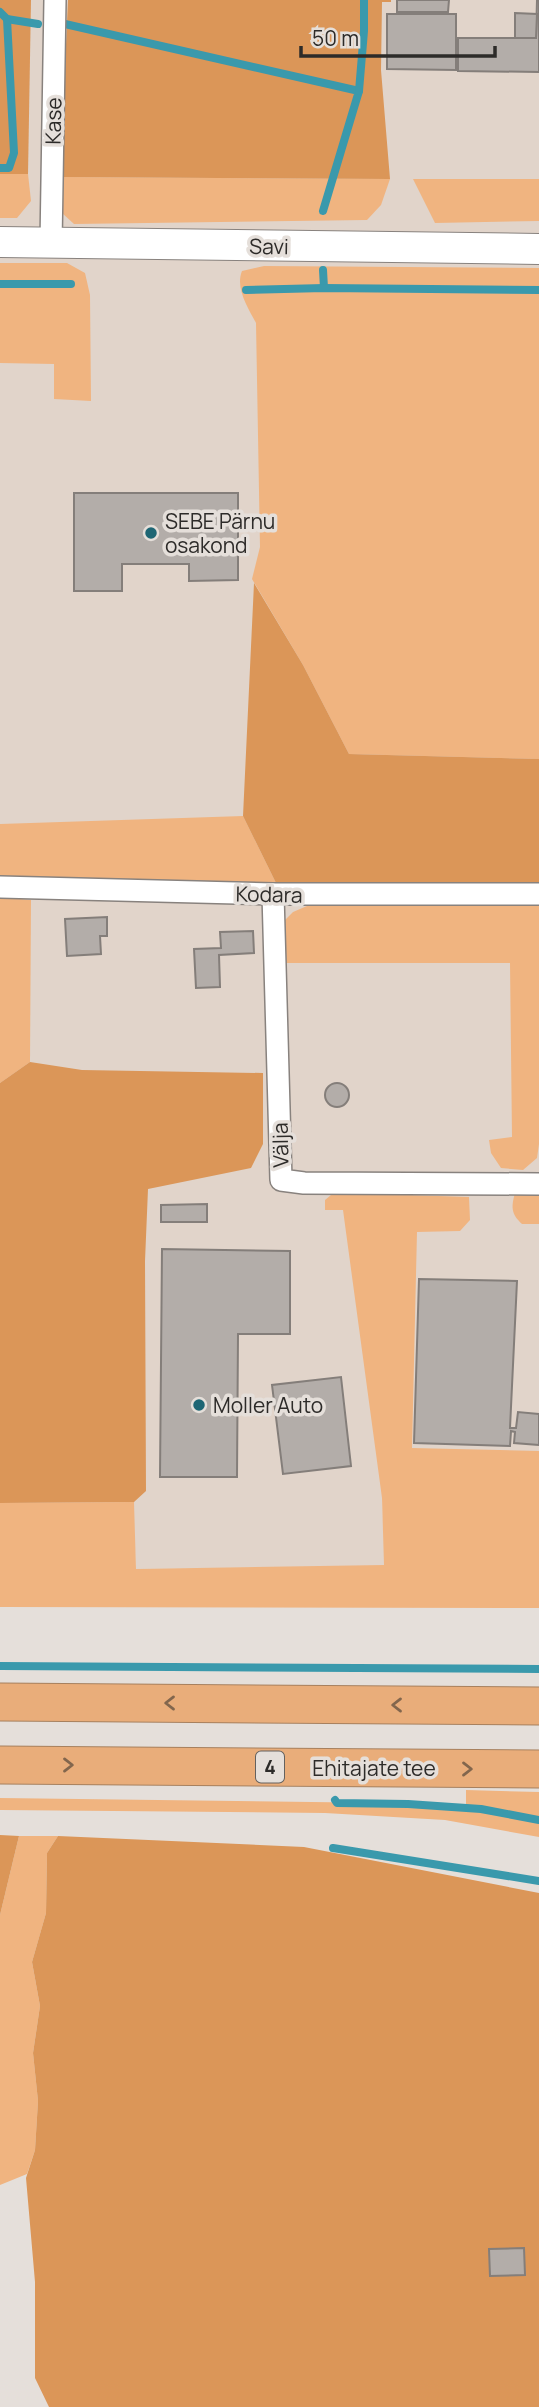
<svg xmlns="http://www.w3.org/2000/svg" width="539" height="2407" font-family="Manrope,sans-serif">
<rect width="100%" height="100%" fill="#e5dfda"/>
<polygon fill="#e1d4ca" points="0,0 539,0 539,1502 382,1498 385,1566 136,1569 133,1502 0,1503"/>
<g fill="#f0b480">
<polygon points="0,174 28,174 31,201 17,218 0,218"/>
<polygon points="60,177 390,179 381,205 367,220 74,224 62,213"/>
<polygon points="413,179 539,179 539,221 435,223"/>
<polygon points="0,263 67,263 85,273 90,295 91,401 54,399 54,364 0,363"/>
<path d="M264,266L539,268V759L349,754L303,665L252,579L260,547L256,323C248,308 235,288 242,271Z"/>
<polygon points="243,816 276,883 0,877 0,824"/>
<polygon points="0,897 31,900 30,1062 0,1083"/>
<polygon points="539,901 539,1144 537,1158 523,1170 501,1168 491,1153 489,1140 512,1137 510,963 286,963 284,921 293,912 314,903"/>
<polygon points="348,1193 469,1197 470,1220 460,1231 417,1232 412,1448 539,1451 539,1608 0,1607 0,1503 134,1502 136,1569 384,1565 382,1498 343,1210 325,1210 325,1200 331,1195"/>
<path d="M515,1193H539V1224H522C511,1214 511,1207 515,1193Z"/>
<polygon points="466,1790 539,1792 539,1837 445,1820 325,1813 0,1810 0,1798 466,1804"/>
<polygon points="19,1836 58,1836 47,1853 46,1913 32,1962 40,2006 33,2053 38,2101 35,2150 27,2174 0,2185 0,1915"/>
</g>
<g fill="#db9658">
<polygon points="0,0 31,0 28,174 0,174"/>
<polygon points="68,0 391,0 391,2 382,2 381,70 390,179 60,177"/>
<polygon points="254,583 303,665 349,754 539,759 539,887 276,883 243,816"/>
<polygon points="30,1062 82,1070 263,1073 263,1144 251,1168 148,1189 145,1261 146,1491 134,1502 0,1503 0,1083"/>
<polygon points="0,1835 19,1836 0,1915"/>
<polygon points="58,1836 304,1847 539,1893 539,2407 49,2407 35,2378 35,2282 26,2178 35,2150 38,2101 33,2053 40,2006 32,1962 46,1913 47,1853"/>
</g>
<g fill="none" stroke-linecap="round" stroke-linejoin="round">
<g stroke="#3a99ac" stroke-width="8">
<polyline points="0,12 7,19 38,24"/>
<polyline points="65,24 359,91 323,211"/>
<polyline points="359,91 364,31 364,0"/>
<polyline points="0,168 9,168 14,153 7,19"/>
<polyline points="323,270 324,288"/>
<polyline points="0,284 71,284"/>
<polyline points="246,290 324,288 539,290"/>
<polyline points="0,1666 539,1669"/>
<polyline points="335,1800 337,1803 408,1804 481,1809 539,1820"/>
<polyline points="333,1848 539,1881"/>
</g>
</g>
<g fill="#b3ada9" stroke="#847e7a" stroke-width="2">
<polygon points="397,0 449,0 448,12 397,12"/>
<polygon points="537,0 539,0 539,72 458,71 458,38 536,38"/>
<polygon points="515,13 537,14 536,38 515,38"/>
<polygon points="387,14 456,14 456,70 387,69"/>
<polygon points="74,493 238,493 238,580 189,581 189,564 122,564 122,591 74,591"/>
<polygon points="107,917 107,936 100,936 101,954 67,956 65,919"/>
<polygon points="253,931 254,953 219,955 220,987 196,988 194,949 221,948 220,932"/>
<circle cx="337" cy="1095" r="12"/>
<polygon points="207,1204 207,1222 161,1222 161,1205"/>
<polygon points="162,1249 290,1251 290,1334 238,1334 237,1477 160,1477"/>
<polygon points="419,1279 517,1281 510,1428 516,1428 518,1412 539,1414 539,1445 514,1443 515,1432 511,1431 510,1446 414,1443"/>
<polygon points="341,1377 351,1466 283,1474 272,1385"/>
<polygon points="524,2248 525,2275 490,2276 489,2249"/>
</g>
<g fill="none" stroke-linecap="round" stroke-linejoin="round">
<defs>
<g id="street">
<polyline points="51,243 55,0"/>
<polyline points="0,887 273,894 539,894"/>
<polyline points="273,894 281,1180 304,1183 539,1184"/>
</g>
<polyline id="secondary" points="0,242 539,249"/>
<g id="highway">
<polyline points="0,1702 539,1706"/>
<polyline points="0,1765 539,1769"/>
</g>
</defs>
<use href="#street" stroke="#88827e" stroke-width="24"/>
<use href="#secondary" stroke="#88827e" stroke-width="32"/>
<use href="#highway" stroke="#a7805e" stroke-width="39"/>
<use href="#street" stroke="#fff" stroke-width="21"/>
<use href="#secondary" stroke="#fff" stroke-width="30"/>
<use href="#highway" stroke="#e9ad7a" stroke-width="37"/>
</g>
<defs><path id="oneway-chevron" d="M-2-3.5L2.5 0L-2 3.5" fill="none" stroke-width="1.6" stroke-linecap="round" stroke-linejoin="round" transform="scale(1.75)"/></defs>
<g stroke="#82664d">
<use href="#oneway-chevron" transform="translate(170 1703) rotate(-180)"/>
<use href="#oneway-chevron" transform="translate(397 1705) rotate(-180)"/>
<use href="#oneway-chevron" transform="translate(68 1765)"/>
<use href="#oneway-chevron" transform="translate(467 1769)"/>
</g>
<g fill="#1e6674" stroke="#e5dfda" stroke-width="2.5">
<circle cx="151" cy="533" r="7"/>
<circle cx="199" cy="1405" r="7"/>
</g>
<g text-anchor="middle" dominant-baseline="central" stroke-width="7" stroke-linejoin="round" paint-order="stroke">
<rect fill="#e5dfda" stroke="#64615e" stroke-width="2" x="256" y="1751.5" width="28" height="31" rx="5"/>
<g font-size="19" font-weight="bold" fill="#2d2b29">
<text x="270" y="1767">4</text>
</g>
<g font-size="21" fill="#2d2b29" stroke="#e5dfda">
<text transform="translate(53 121) rotate(-89)">Kase</text>
<text transform="translate(269 246) rotate(1)">Savi</text>
<text transform="translate(269 894) rotate(1)">Kodara</text>
<text transform="translate(280 1145) rotate(-91)">Välja</text>
<text x="374" y="1768">Ehitajate tee</text>
</g>
<g font-size="21" fill="#2d2b29" stroke="#e5dfda" text-anchor="start">
<text x="165" y="521">SEBE Pärnu<tspan x="165" dy="24">osakond</tspan></text>
<text x="213" y="1405">Moller Auto</text>
</g>
</g>
<path d="M301 46v10h194v-10" fill="none" stroke="#2d2b29" stroke-width="3.5"/>
<text x="312" y="46" font-size="21" fill="#2d2b29" stroke="#e5dfda" stroke-width="5" paint-order="stroke">50 m</text>
</svg>
